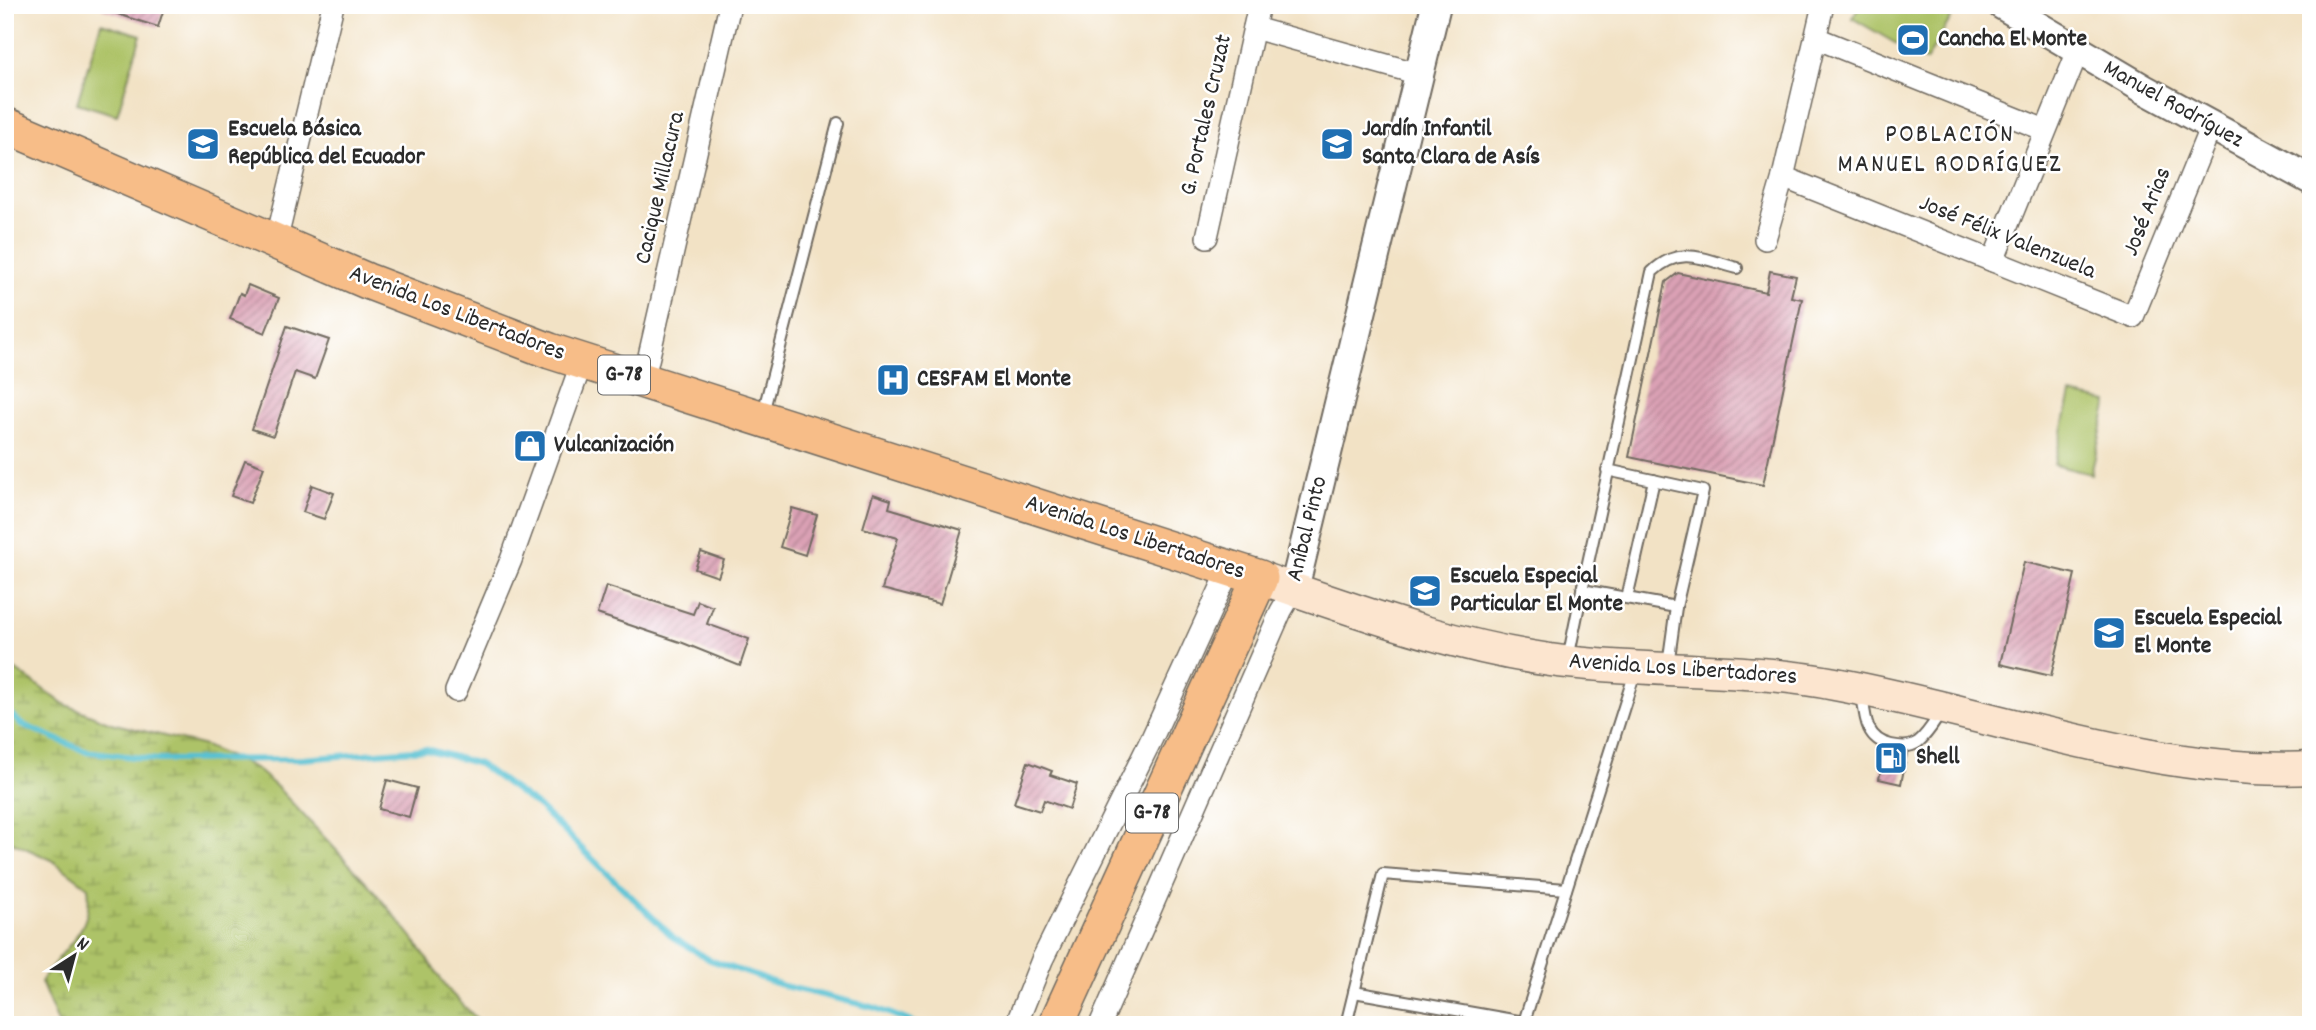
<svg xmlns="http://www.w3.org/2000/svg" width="2316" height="1030" font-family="Dekko,sans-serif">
<defs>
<pattern id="wetland-marsh" width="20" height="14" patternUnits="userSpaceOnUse" patternTransform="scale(1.75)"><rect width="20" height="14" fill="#adc367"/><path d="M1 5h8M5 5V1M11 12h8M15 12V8" fill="none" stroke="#8d9f55"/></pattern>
<pattern id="building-hatch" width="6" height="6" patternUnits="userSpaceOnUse" patternTransform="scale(1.75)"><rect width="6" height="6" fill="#dba1b5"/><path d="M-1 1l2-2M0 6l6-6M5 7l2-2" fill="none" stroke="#b28393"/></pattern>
</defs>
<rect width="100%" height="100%" fill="#fff"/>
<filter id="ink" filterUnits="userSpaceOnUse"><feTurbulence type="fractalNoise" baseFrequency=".0143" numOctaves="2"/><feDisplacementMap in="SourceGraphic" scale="14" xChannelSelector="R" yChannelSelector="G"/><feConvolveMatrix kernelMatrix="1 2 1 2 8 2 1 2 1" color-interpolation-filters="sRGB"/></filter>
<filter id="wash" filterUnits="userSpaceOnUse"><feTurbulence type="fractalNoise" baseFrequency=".00686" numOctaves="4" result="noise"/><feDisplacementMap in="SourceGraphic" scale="28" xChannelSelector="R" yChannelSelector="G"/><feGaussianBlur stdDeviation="1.57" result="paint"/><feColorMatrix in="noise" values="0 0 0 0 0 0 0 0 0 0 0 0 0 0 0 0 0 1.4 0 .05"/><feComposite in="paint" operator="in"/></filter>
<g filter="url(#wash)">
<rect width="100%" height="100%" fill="#f2e2c5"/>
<g fill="#adc367" stroke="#6c7749" stroke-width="2">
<polygon points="1860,5 1933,5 1952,16 1926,61 1852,18"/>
<polygon points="101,23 141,35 117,115 77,103"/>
<polygon points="2071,394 2108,402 2091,474 2054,465"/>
</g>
<path fill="url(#wetland-marsh)" stroke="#6c7749" stroke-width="2" d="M5,662L64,704L111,723L205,746L255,768L278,788L369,885L411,936L451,993L483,1025H59L41,982C62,946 94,934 88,887L52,860L5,839Z"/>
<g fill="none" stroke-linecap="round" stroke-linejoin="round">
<polyline stroke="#55c0d1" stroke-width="6" points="5,709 21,724 85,751 158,760 302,759 426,749 479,764 539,807 674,938 710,960 784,986 876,1008 919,1025"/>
</g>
<g id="blocks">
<g fill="url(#building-hatch)">
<polygon points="102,5 165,5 158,27 102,9"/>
<polygon points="1770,271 1796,276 1791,297 1802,299 1763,485 1629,457 1666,282 1678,273 1766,292"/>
<polygon points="248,285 279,298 265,333 230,319 240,293 244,295"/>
<polygon points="287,326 329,340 315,379 295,372 273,436 252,429"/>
<polygon points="245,460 264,467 250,503 231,496"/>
<polygon points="312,485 334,493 324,519 303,512"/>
<polygon points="873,494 891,500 889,508 962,530 940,604 882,589 898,538 863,528"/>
<polygon points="792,508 817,515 805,555 780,547"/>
<polygon points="701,552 724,560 718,577 695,569"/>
<polygon points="2024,562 2075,574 2051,676 2000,664"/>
<polygon points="606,586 693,614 698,601 713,607 707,624 749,639 740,666 683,643 597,614"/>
<polygon points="1885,751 1907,754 1901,784 1879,779"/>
<polygon points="1028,762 1052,771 1050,775 1077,784 1069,809 1044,800 1040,811 1014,803"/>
<polygon points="387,780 417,788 409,817 379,809"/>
</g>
</g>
</g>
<g filter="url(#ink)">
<use href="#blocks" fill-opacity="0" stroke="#716b61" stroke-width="2"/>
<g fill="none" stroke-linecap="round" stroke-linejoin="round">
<defs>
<g id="service">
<polyline points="763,413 838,123"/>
<path d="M1607,470L1703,491L1676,607L1582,590C1605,484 1628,378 1652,272C1680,245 1703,259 1737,268"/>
<polyline points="1627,598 1654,480"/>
<polyline points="1568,659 1582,590"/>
<polyline points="1668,665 1676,607"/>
<path d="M1862,692C1865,715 1864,739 1891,745C1901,747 1909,748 1918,742C1928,734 1935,721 1942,711"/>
<polyline points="1354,992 1524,1022 1636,669"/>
<polyline points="1346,1025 1383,874 1566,889"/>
</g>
<g id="minor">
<polyline points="1254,28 1419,74"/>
<polyline points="1816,38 2045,130"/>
<polyline points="1783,177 2133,317 2211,126"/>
<polyline points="1207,237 1259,5"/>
<polyline points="1765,239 1783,177 1823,5"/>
<polyline points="276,242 333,5"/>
<polyline points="1993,261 2078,51"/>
<polyline points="643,382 730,5"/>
<polyline points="456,691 511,560 582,362"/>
<polyline points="1016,1025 1042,960 1152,738 1230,568"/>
<polyline points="1100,1025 1281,611 1294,589"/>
</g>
<g id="tertiary">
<polyline points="2002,5 2144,89 2311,180"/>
<polyline points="1294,589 1436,5"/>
</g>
<path id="secondary" d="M1260,578C1355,610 1451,646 1550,660C1645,673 1741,666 1835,684C1988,712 2155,776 2311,768"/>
<polyline id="primary" points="5,125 367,281 550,351 1260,578 1056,1025"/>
</defs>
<use href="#service" stroke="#716b61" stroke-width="14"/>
<use href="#minor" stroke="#716b61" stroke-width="24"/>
<use href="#tertiary" stroke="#716b61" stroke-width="32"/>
<use href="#secondary" stroke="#716b61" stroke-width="35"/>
<use href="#primary" stroke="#716b61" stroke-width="38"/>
<use href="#service" stroke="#fff" stroke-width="10"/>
<use href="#minor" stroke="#fff" stroke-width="21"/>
<use href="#tertiary" stroke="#fff" stroke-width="28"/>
<use href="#secondary" stroke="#fce5cf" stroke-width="32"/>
<use href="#primary" stroke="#f7bd88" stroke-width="35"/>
</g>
</g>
<defs>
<symbol id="stadium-square" viewBox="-11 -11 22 22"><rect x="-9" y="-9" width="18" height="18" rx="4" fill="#1f6fb2" stroke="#fff"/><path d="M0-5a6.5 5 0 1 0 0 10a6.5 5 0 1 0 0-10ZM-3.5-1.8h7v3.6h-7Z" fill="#fff"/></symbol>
<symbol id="school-square" viewBox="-11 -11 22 22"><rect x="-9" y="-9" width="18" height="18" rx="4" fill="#1f6fb2" stroke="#fff"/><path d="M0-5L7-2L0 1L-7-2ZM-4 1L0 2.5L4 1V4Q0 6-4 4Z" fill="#fff"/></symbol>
<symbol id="hospital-square" viewBox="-11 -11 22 22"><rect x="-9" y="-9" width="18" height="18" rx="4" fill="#1f6fb2" stroke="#fff"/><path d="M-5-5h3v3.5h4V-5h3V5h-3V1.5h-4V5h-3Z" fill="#fff"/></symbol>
<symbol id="shop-square" viewBox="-11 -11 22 22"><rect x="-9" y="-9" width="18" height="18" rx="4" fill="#1f6fb2" stroke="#fff"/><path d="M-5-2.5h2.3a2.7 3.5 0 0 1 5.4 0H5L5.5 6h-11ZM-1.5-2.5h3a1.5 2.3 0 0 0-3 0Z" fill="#fff"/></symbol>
<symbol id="fuel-square" viewBox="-11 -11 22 22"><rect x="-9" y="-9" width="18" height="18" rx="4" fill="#1f6fb2" stroke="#fff"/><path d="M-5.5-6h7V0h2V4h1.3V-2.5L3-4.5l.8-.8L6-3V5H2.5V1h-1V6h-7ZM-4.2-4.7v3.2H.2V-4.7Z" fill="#fff"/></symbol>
</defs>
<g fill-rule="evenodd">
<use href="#stadium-square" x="1894" y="21" width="38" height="38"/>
<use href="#school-square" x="184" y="125" width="38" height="38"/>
<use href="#school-square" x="1318" y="125" width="38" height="38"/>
<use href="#hospital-square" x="874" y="361" width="38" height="38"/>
<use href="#shop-square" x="511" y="427" width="38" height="38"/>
<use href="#school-square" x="1406" y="572" width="38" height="38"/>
<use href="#school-square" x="2090" y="614" width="38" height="38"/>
<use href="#fuel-square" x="1872" y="739" width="38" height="38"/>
</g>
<g text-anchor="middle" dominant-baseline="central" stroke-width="5" stroke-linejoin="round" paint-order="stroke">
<g fill="#fff" stroke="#6b6b6b" stroke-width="2">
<rect x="598" y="355.5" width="52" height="39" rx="5"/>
<rect x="1126" y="793.5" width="52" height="39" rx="5"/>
</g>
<g font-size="23" font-weight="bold" fill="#2b2b2b">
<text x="624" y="375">G-78</text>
<text x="1152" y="813">G-78</text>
</g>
<g font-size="24" font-weight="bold" fill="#2b2b2b" stroke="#fff" text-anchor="start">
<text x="1938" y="40">Cancha El Monte</text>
<text x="228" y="130">Escuela Básica<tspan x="228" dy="28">República del Ecuador</tspan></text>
<text x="1362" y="130">Jardín Infantil<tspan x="1362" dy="28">Santa Clara de Asís</tspan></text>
<text x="917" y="380">CESFAM El Monte</text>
<text x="554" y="446">Vulcanización</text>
<text x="1450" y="577">Escuela Especial<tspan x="1450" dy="28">Particular El Monte</tspan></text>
<text x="2134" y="619">Escuela Especial<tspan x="2134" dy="28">El Monte</tspan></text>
<text x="1916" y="758">Shell</text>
</g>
<g font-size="24" fill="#2b2b2b" stroke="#fff">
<text transform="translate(2173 105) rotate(29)">Manuel Rodríguez</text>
<text transform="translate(1207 115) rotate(-77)">G. Portales Cruzat</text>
<text transform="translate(661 188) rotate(-77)">Cacique Millacura</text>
<text transform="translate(2148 212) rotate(-68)">José Arias</text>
<text transform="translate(2007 238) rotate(22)">José Félix Valenzuela</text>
<text transform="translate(457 314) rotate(21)">Avenida Los Libertadores</text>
<text transform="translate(1308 529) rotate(-76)">Aníbal Pinto</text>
<text transform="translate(1135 538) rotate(18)">Avenida Los Libertadores</text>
<text transform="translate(1683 670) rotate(4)">Avenida Los Libertadores</text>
</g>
<g font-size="26" letter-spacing="2" fill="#2b2b2b" stroke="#fff">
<text x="1950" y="135">POBLACIÓN<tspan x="1950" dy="30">MANUEL RODRÍGUEZ</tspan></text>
</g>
</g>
<rect width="2316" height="1030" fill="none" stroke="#fff" stroke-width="28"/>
<g transform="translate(74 956) rotate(36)" stroke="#ffffff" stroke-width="5" paint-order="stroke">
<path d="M0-5L12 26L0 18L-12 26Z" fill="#2b2b2b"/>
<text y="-10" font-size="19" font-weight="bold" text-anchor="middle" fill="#2b2b2b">N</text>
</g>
</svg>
